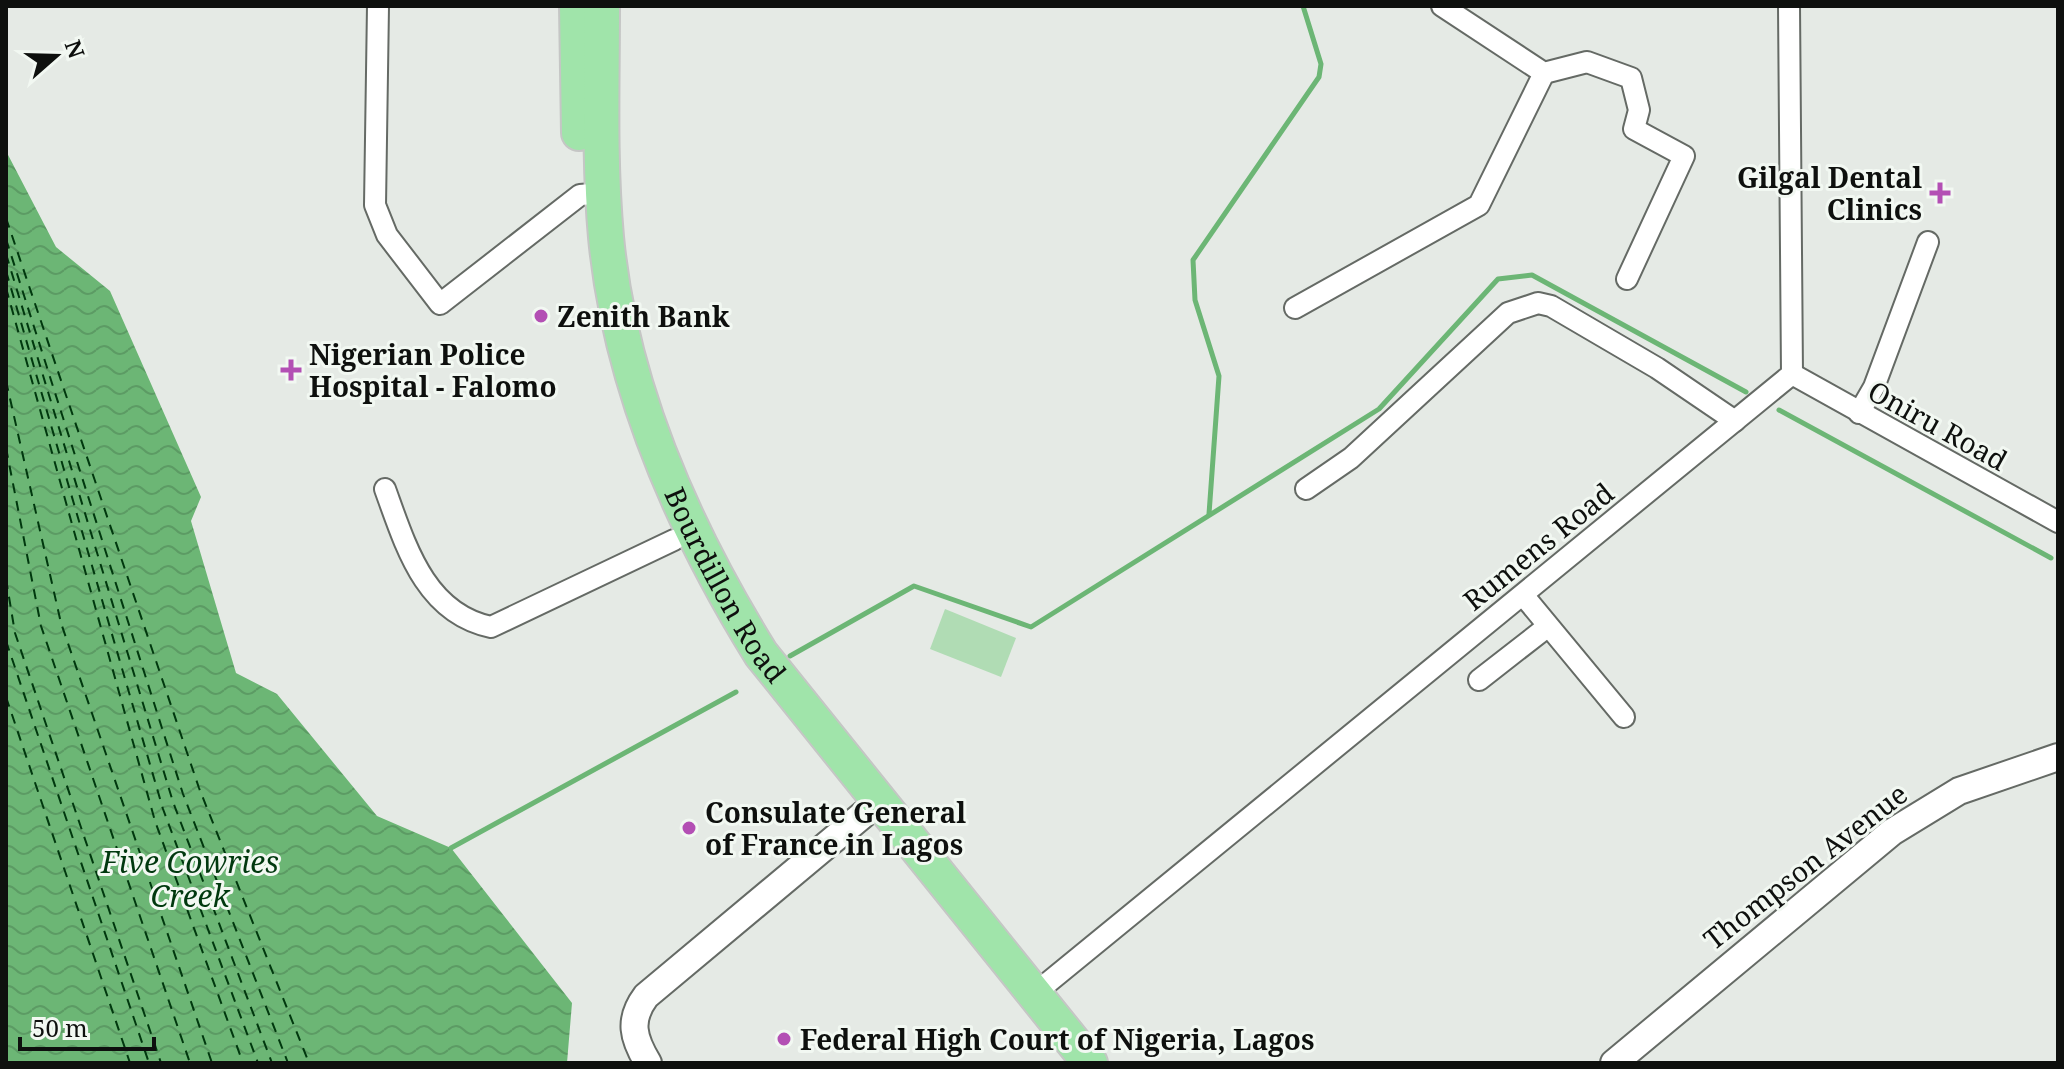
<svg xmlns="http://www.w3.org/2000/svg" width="2064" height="1069" font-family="'Noto Serif',serif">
<defs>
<pattern id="water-waves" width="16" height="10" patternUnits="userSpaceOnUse" patternTransform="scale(2)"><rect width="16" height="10" fill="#6cb675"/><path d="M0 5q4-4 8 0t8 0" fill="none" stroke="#5c9b64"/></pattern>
</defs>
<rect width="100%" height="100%" fill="#e5eae5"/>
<polygon fill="#b0dcb4" points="945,609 1016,638 1001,677 930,649"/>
<polygon fill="url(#water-waves)" points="6,151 56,247 110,291 201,497 191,521 236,673 277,694 377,816 451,848 572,1003 567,1063 6,1063"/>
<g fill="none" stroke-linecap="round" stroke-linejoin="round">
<g stroke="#6cb675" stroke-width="5">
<polyline points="1779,410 2051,558"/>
<polyline points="1209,514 1219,376 1195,300 1193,260 1319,77 1321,64 1303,6"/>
<polyline points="790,656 914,586 1031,627 1379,409 1498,279 1532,275 1746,392"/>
<polyline points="451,848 736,692"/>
</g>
<g stroke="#00380e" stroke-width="2" stroke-dasharray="10 8" stroke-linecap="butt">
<polyline points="6,218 199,788 309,1063"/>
<polyline points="6,239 183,794 288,1063"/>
<polyline points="6,254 173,802 272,1063"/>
<polyline points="6,271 163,809 258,1063"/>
<polyline points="6,288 155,821 243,1063"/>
<polyline points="6,381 61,623 212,1063"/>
<polyline points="6,448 41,626 190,1063"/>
<polyline points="6,579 15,633 161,1063"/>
<polyline points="6,641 149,1063"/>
<polyline points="6,697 130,1063"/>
</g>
<defs>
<g id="minor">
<polyline points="378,6 375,205 387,235 440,304 580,195 603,193"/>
<polyline points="1442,6 1544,73 1587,62 1631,78 1639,110 1634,129 1684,156 1627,279"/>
<polyline points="1295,308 1479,205 1544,73"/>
<polyline points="1792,374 2058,522"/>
<polyline points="1859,413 1874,387 1928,242"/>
<path d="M385,489C406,547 425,613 491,627L674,540"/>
<polyline points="1306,489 1351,458 1508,313 1538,303 1551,306 1657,368 1735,421"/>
<polyline points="1523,595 1624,717"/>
<polyline points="1479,680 1547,627"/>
<polyline points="1034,994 1792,374 1789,6"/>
</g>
<g id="tertiary">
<path d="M648,1063C633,1038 628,1020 646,996L877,803"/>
<polyline points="1614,1063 1892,832 1959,791 2058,757"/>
</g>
<g id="primary">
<polyline points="577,6 579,133"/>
<path id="s1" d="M602,6C602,83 599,160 606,237C620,386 683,528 761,654L1090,1063"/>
</g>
</defs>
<use href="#minor" stroke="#656a65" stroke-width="24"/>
<use href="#tertiary" stroke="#656a65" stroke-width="30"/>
<use href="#primary" stroke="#c5c6c5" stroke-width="38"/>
<use href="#minor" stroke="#fff" stroke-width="20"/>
<use href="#tertiary" stroke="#fff" stroke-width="26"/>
<use href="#primary" stroke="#a0e4aa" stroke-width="34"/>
</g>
<g fill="#b34fb4" stroke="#f2f8f2" stroke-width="3">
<path d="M1936 181h8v8h8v8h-8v8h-8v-8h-8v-8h8z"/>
<circle cx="541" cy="316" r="8"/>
<path d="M287 358h8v8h8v8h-8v8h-8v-8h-8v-8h8z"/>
<circle cx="689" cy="828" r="8"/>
<circle cx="784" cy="1039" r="8"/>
</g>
<g text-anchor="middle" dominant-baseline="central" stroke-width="6" stroke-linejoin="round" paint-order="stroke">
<g font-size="28" font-weight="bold" fill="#0e100e" stroke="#f2f8f2" text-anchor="start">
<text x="1922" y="177" text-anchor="end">Gilgal Dental<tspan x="1922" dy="32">Clinics</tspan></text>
<text x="557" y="316">Zenith Bank</text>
<text x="309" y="354">Nigerian Police<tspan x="309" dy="32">Hospital - Falomo</tspan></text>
<text x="705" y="812">Consulate General<tspan x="705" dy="32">of France in Lagos</tspan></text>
<text x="800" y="1039">Federal High Court of Nigeria, Lagos</text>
</g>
<g font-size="28" fill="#0e100e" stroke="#f2f8f2">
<text transform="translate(1938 425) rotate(29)">Oniru Road</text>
<text transform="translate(1538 546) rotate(-39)">Rumens Road</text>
<text stroke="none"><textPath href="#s1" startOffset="602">Bourdillon Road</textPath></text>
<text transform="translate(1805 866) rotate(-38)">Thompson Avenue</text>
</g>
<g font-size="30" font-style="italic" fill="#00380e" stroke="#f2f8f2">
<text x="190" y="861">Five Cowries<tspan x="190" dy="34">Creek</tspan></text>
</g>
</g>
<rect width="2064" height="1069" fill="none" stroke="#0e100e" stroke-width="16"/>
<g transform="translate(56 56) rotate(70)" stroke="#f2f8f2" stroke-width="6" paint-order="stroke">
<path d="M0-6L14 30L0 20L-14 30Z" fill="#0e100e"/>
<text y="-12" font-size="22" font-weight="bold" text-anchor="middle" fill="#0e100e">N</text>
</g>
<path d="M20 1037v12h134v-12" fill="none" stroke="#0e100e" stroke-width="4"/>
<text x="32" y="1037" font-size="24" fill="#0e100e" stroke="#f2f8f2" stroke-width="6" paint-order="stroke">50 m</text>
</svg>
